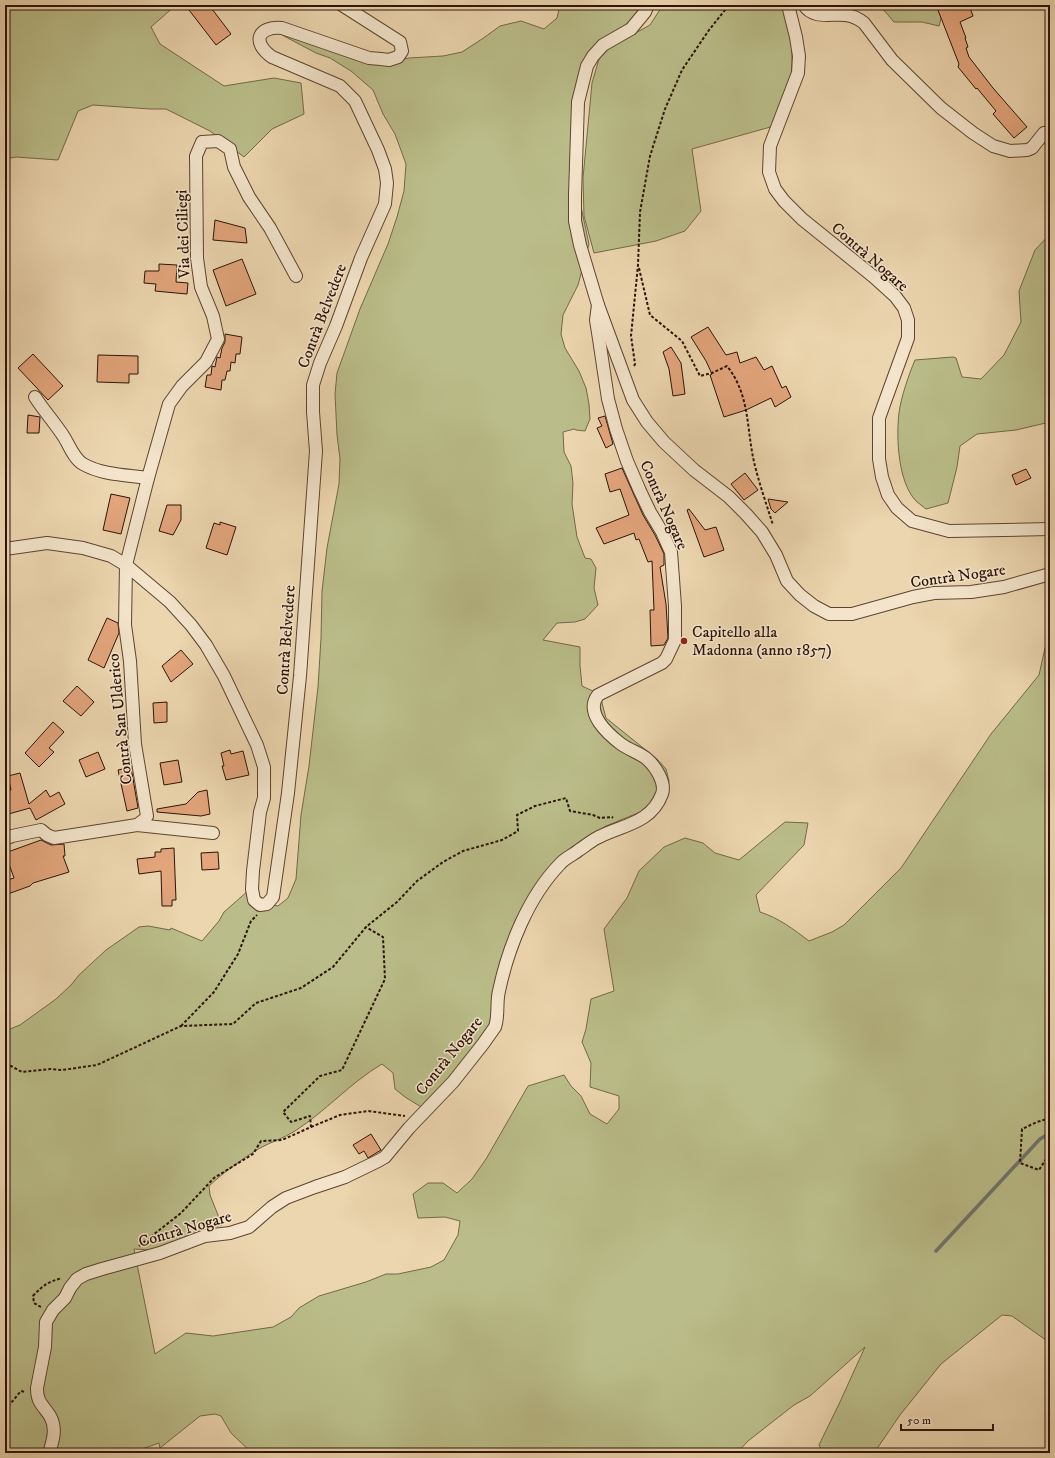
<svg xmlns="http://www.w3.org/2000/svg" width="1055" height="1458" font-family="'IM FELL DW Pica',serif">
<rect width="100%" height="100%" fill="#ecd6af"/>
<filter id="stains"><feTurbulence type="fractalNoise" baseFrequency=".005" numOctaves="4"/><feColorMatrix values="0 0 0 0 .2 0 0 0 0 .09 0 0 0 0 .02 0 0 0 .5 -.17"/></filter>
<radialGradient id="worn" r=".72"><stop offset=".6" stop-color="#630" stop-opacity="0"/><stop offset="1" stop-color="#630" stop-opacity=".3"/></radialGradient>
<g fill="#babd89" stroke="#746848">
<polygon points="5,5 176,5 151,27 160,44 224,86 274,78 301,83 304,114 272,129 244,157 210,131 166,109 150,109 93,105 78,111 58,160 16,157 5,159"/>
<path d="M560,5H648L633,20L606,37L591,66L585,94L580,147V202L589,244L578,285L563,315L561,334L565,348L579,371L586,388L589,404L590,419L585,431L576,430L574,429L563,432L564,452L571,466L573,483L572,504L577,537L585,558L591,559L596,568L594,588L598,605L585,619L575,622L557,623L543,640L580,647V666L582,686L597,693L602,698V703L606,718L657,759L666,769L669,781L668,788L650,808L606,826L583,840L568,853L526,905L488,1028L426,1110L405,1097L395,1089L393,1073L382,1064C350,1083 326,1111 295,1131C284,1138 271,1142 260,1148C242,1159 224,1172 209,1186L210,1195L222,1225L206,1229L178,1241L151,1250L134,1249L155,1354L186,1333L213,1336L273,1327L291,1317L299,1308L319,1296L366,1282L386,1274H398L431,1267L444,1260L458,1235L460,1221L445,1217L418,1218L413,1194L428,1183H443L457,1193L472,1179L486,1159L528,1086L564,1075L571,1086L581,1096L590,1114L607,1124L619,1109V1096L590,1087L591,1063L582,1042L586,1029L591,999L614,991L604,929L627,898L639,871L664,847L685,838L703,843L715,853L739,860L785,822L808,823L804,845L756,895L760,912C779,918 793,929 809,941L832,932L844,925L901,868L991,734L1039,675L1045,648L1050,639V1343L1012,1316L1002,1315L941,1364L900,1415L874,1453H823L819,1445L839,1404L865,1347L810,1396L794,1405L748,1441L737,1453H252L231,1433L221,1416L215,1414L200,1416L160,1448L159,1443L131,1453H5V1031L20,1025L56,999L71,985L79,975L106,950L139,927L148,926L170,930L171,928L202,941L219,921L224,912L249,890L264,904L278,906L288,898L296,879L301,815L309,766L318,687L321,638L322,591L327,548L339,484L340,459L337,435L335,394L337,373L360,309L388,244L397,217L404,191L406,164L395,134L383,114L373,90L351,71L330,58L316,53L282,35L287,29L397,60L409,58L443,56L462,52L482,39L500,26L521,21L544,29L557,18Z"/>
<path d="M663,5H785C790,30 795,58 790,82C788,97 779,112 774,126L692,149L701,211L685,231L656,241L594,253L584,216L583,178L592,83L599,59L610,47L650,25Z"/>
<polygon points="876,5 938,5 942,15 939,26 922,22 894,22 882,8"/>
<path d="M1050,234V422L1016,430L977,434L960,446L957,467L948,503L926,509C923,506 919,504 916,501C898,482 896,438 899,413C901,397 909,374 915,360L953,357L956,358L962,377L981,379L1004,355L1021,322L1019,291L1035,250Z"/>
</g>
<g fill="none" stroke-linecap="round" stroke-linejoin="round">
<polyline stroke="#70756f" stroke-width="3.5" points="936,1251 1040,1139 1050,1133"/>
</g>
<g fill="#e3a57c" stroke="#2d1307">
<polygon points="195,5 209,5 231,34 216,45 189,10"/>
<polygon points="936,5 969,5 973,16 960,22 966,38 965,38 968,47 966,48 969,57 993,88 1027,127 1014,138 993,114 996,111 977,88 976,89 958,67 959,64"/>
<polygon points="215,220 245,228 247,243 213,240"/>
<polygon points="242,259 256,294 226,306 213,270"/>
<polygon points="159,264 177,265 176,282 188,283 187,294 155,291 156,284 144,283 145,271 159,271"/>
<polygon points="708,327 726,355 737,352 740,363 756,357 764,370 772,366 782,388 786,386 791,397 775,407 771,398 746,410 724,417 710,375 712,374 706,361 691,337"/>
<polygon points="225,334 242,337 240,354 236,354 235,363 231,362 230,371 227,371 225,380 222,380 221,390 205,387 207,375 211,375 212,366 215,367 217,357 220,358 222,348 225,342"/>
<polygon points="671,347 681,363 685,394 673,396 669,369 663,352"/>
<polygon points="33,354 63,386 48,400 18,368"/>
<polygon points="98,355 138,356 138,374 129,374 129,383 97,382"/>
<polygon points="28,415 40,417 39,433 27,433"/>
<polygon points="605,416 613,444 606,448 597,428 602,426 598,418"/>
<polygon points="622,468 643,515 655,535 664,554 664,565 660,567 666,604 668,638 664,645 651,646 650,610 654,610 652,561 648,562 639,539 636,540 634,533 604,544 596,528 629,515 620,489 610,492 605,474"/>
<polygon points="1026,469 1031,478 1016,485 1012,475"/>
<polygon points="745,473 758,490 744,500 731,484"/>
<polygon points="111,494 130,498 121,534 103,530"/>
<polygon points="768,499 788,502 775,513 771,509"/>
<polygon points="167,505 181,505 181,520 173,535 159,531"/>
<polygon points="689,509 705,530 716,527 724,550 704,557 687,510"/>
<polygon points="220,522 236,527 227,555 206,548 214,523 220,525"/>
<polygon points="107,618 118,623 119,633 104,668 88,660"/>
<polygon points="181,650 193,664 171,682 162,666"/>
<polygon points="77,686 94,702 81,716 63,701"/>
<polygon points="167,702 167,722 154,723 153,703"/>
<polygon points="53,722 64,732 49,748 54,752 39,767 25,753"/>
<polygon points="230,750 231,754 243,751 249,775 226,780 222,766 224,766 221,753"/>
<polygon points="98,752 105,769 86,777 79,760"/>
<polygon points="178,760 182,782 164,785 160,763"/>
<polygon points="131,767 138,808 127,811 118,770"/>
<polygon points="20,773 29,804 46,790 50,797 59,792 65,804 36,820 30,808 5,815 5,792 11,790 8,776"/>
<polygon points="207,790 210,814 201,816 157,812 157,809 186,804 198,792"/>
<polygon points="41,840 51,845 64,844 65,856 63,856 69,872 33,883 30,886 5,895 5,881 14,878 5,853"/>
<polygon points="174,848 176,900 172,900 172,906 162,906 161,871 139,874 137,859 155,857 155,852 161,852 161,849"/>
<polygon points="218,852 219,869 202,870 201,853"/>
<polygon points="371,1134 381,1150 368,1158 364,1151 359,1154 353,1145"/>
</g>
<g fill="none" stroke-linecap="round" stroke-linejoin="round">
<defs>
<g id="minor">
<polyline points="648,5 645,12 631,29 603,45 593,56 587,66 578,102 575,195 575,221 580,245 598,305 633,400 647,422 664,442 694,470 729,497 746,514 762,532 776,555 787,581 800,595 814,606 829,614 852,614 913,597 934,593 971,592 1004,587 1050,574"/>
<polyline points="788,5 796,37 799,56 798,73 770,146 769,172 775,189 784,201 802,219 874,277 895,296 904,308 908,320 908,338 879,418 879,459 882,477 888,495 897,508 912,521 949,531 1050,529"/>
<path d="M804,5C813,20 832,13 846,15C853,16 859,19 864,23L892,60L941,108L973,133L993,146L1010,151L1027,150L1032,148L1044,133"/>
<path d="M35,397C44,411 55,423 64,437C69,445 74,459 83,464C102,475 127,475 148,478"/>
<path d="M5,549L47,543L83,548L111,556L126,565L170,602L191,625L206,645L224,676L257,745L264,767V798L260,812L253,871L252,889L254,900L260,905L267,904L273,897L288,793L300,676L316,451L313,412V385L320,363L336,326L361,258L385,204L387,183L385,169L378,150L355,101L340,86L272,57C251,42 258,26 282,28L369,58L381,59L389,60L398,57L402,51L400,42L342,5"/>
<polyline points="137,825 213,833"/>
<polyline points="5,839 12,836 41,830 47,835 54,838 137,825 145,819 147,816 135,744 130,661 125,625 126,565 148,478 169,404 182,386 206,362 218,339 213,316 201,287 197,258 196,156 202,142 218,141 230,149 234,167 249,197 270,228 296,276"/>
<path d="M49,1453C53,1441 57,1428 50,1416C43,1405 37,1403 37,1388L45,1347L46,1322L53,1310L65,1298L70,1288L77,1279L86,1274L102,1269L160,1253L205,1236L230,1233L249,1227L272,1207L286,1198L315,1187L345,1177L378,1161L385,1157L409,1128L453,1082L483,1044L495,1027C499,1016 496,1003 499,991C508,948 528,897 560,864C565,858 573,855 579,850C585,846 591,841 597,838C621,825 651,824 662,794C666,783 656,767 647,759C640,753 629,750 621,744C608,734 584,713 598,695L662,663L666,659L675,640V606L671,552L662,532L650,512L640,491L627,461L616,429L608,399L599,339L596,320L598,305"/>
</g>
</defs>
<use href="#minor" stroke="#5d4431" stroke-width="14"/>
<g stroke="#2d1307" stroke-width="2" stroke-dasharray="3 2" stroke-linecap="butt">
<path d="M639,268L650,315L682,341L700,376L712,373L727,366C751,396 746,431 755,466C760,486 767,506 773,525"/>
<polyline points="634,366 635,364 631,336 638,265 640,212 650,156 665,109 682,70 709,30 729,5"/>
<polyline points="181,1026 214,992 238,954 251,921 257,915"/>
<polyline points="5,1067 11,1066 22,1072 50,1069 62,1070 97,1065 181,1026 233,1024 256,1003 301,988 333,967 366,927 397,902 417,881 443,862 463,851 502,840 518,831 517,815 535,806 566,798 570,811 593,815 600,818 612,817 613,818"/>
<polyline points="1050,1118 1037,1122 1022,1129 1020,1163 1039,1170 1050,1153"/>
<polyline points="311,1127 340,1115 368,1111 405,1116"/>
<polyline points="139,1246 181,1213 214,1178 253,1154 261,1141 282,1140 311,1127 310,1116 291,1122 283,1112 320,1076 342,1070 385,979 383,937 366,927"/>
<path d="M41,1307L34,1303L33,1296C43,1285 48,1282 62,1278"/>
<polyline points="5,1410 21,1391 25,1392"/>
</g>
<use href="#minor" stroke="#f3e4cb" stroke-width="12"/>
</g>
<circle fill="#8f2418" stroke="#f3e4cb" stroke-width="1.5" cx="684" cy="641" r="4"/>
<g text-anchor="middle" dominant-baseline="central" stroke-width="3" stroke-linejoin="round" paint-order="stroke">
<g font-size="16" fill="#2d1307" stroke="#f3e4cb">
<text transform="translate(183 234) rotate(-92)">Via dei Ciliegi</text>
<text transform="translate(870 257) rotate(41)">Contrà Nogare</text>
<text transform="translate(322 316) rotate(-69)">Contrà Belvedere</text>
<text transform="translate(664 505) rotate(66)">Contrà Nogare</text>
<text transform="translate(958 576) rotate(-8)">Contrà Nogare</text>
<text transform="translate(286 640) rotate(-86)">Contrà Belvedere</text>
<text transform="translate(120 719) rotate(-96)">Contrà San Ulderico</text>
<text transform="translate(449 1056) rotate(-51)">Contrà Nogare</text>
<text transform="translate(185 1229) rotate(-16)">Contrà Nogare</text>
</g>
<g font-size="16" fill="#2d1307" stroke="#f3e4cb" text-anchor="start">
<text x="692" y="632">Capitello alla<tspan x="692" dy="18">Madonna (anno 1857)</tspan></text>
</g>
</g>
<rect width="1055" height="1458" fill="none" stroke="#ecd6af" stroke-width="20"/>
<rect x="6" y="6" width="1043" height="1446" fill="none" stroke="#2d1307" stroke-width="2"/>
<rect x="10" y="10" width="1035" height="1438" fill="none" stroke="#2d1307"/>
<path d="M901 1424v6h92v-6" fill="none" stroke="#2d1307" stroke-width="2"/>
<text x="907" y="1424" font-size="12" fill="#2d1307" stroke="#f3e4cb" stroke-width="3" paint-order="stroke">50 m</text>
<rect width="100%" height="100%" filter="url(#stains)"/>
<rect width="100%" height="100%" fill="url(#worn)"/>
</svg>
